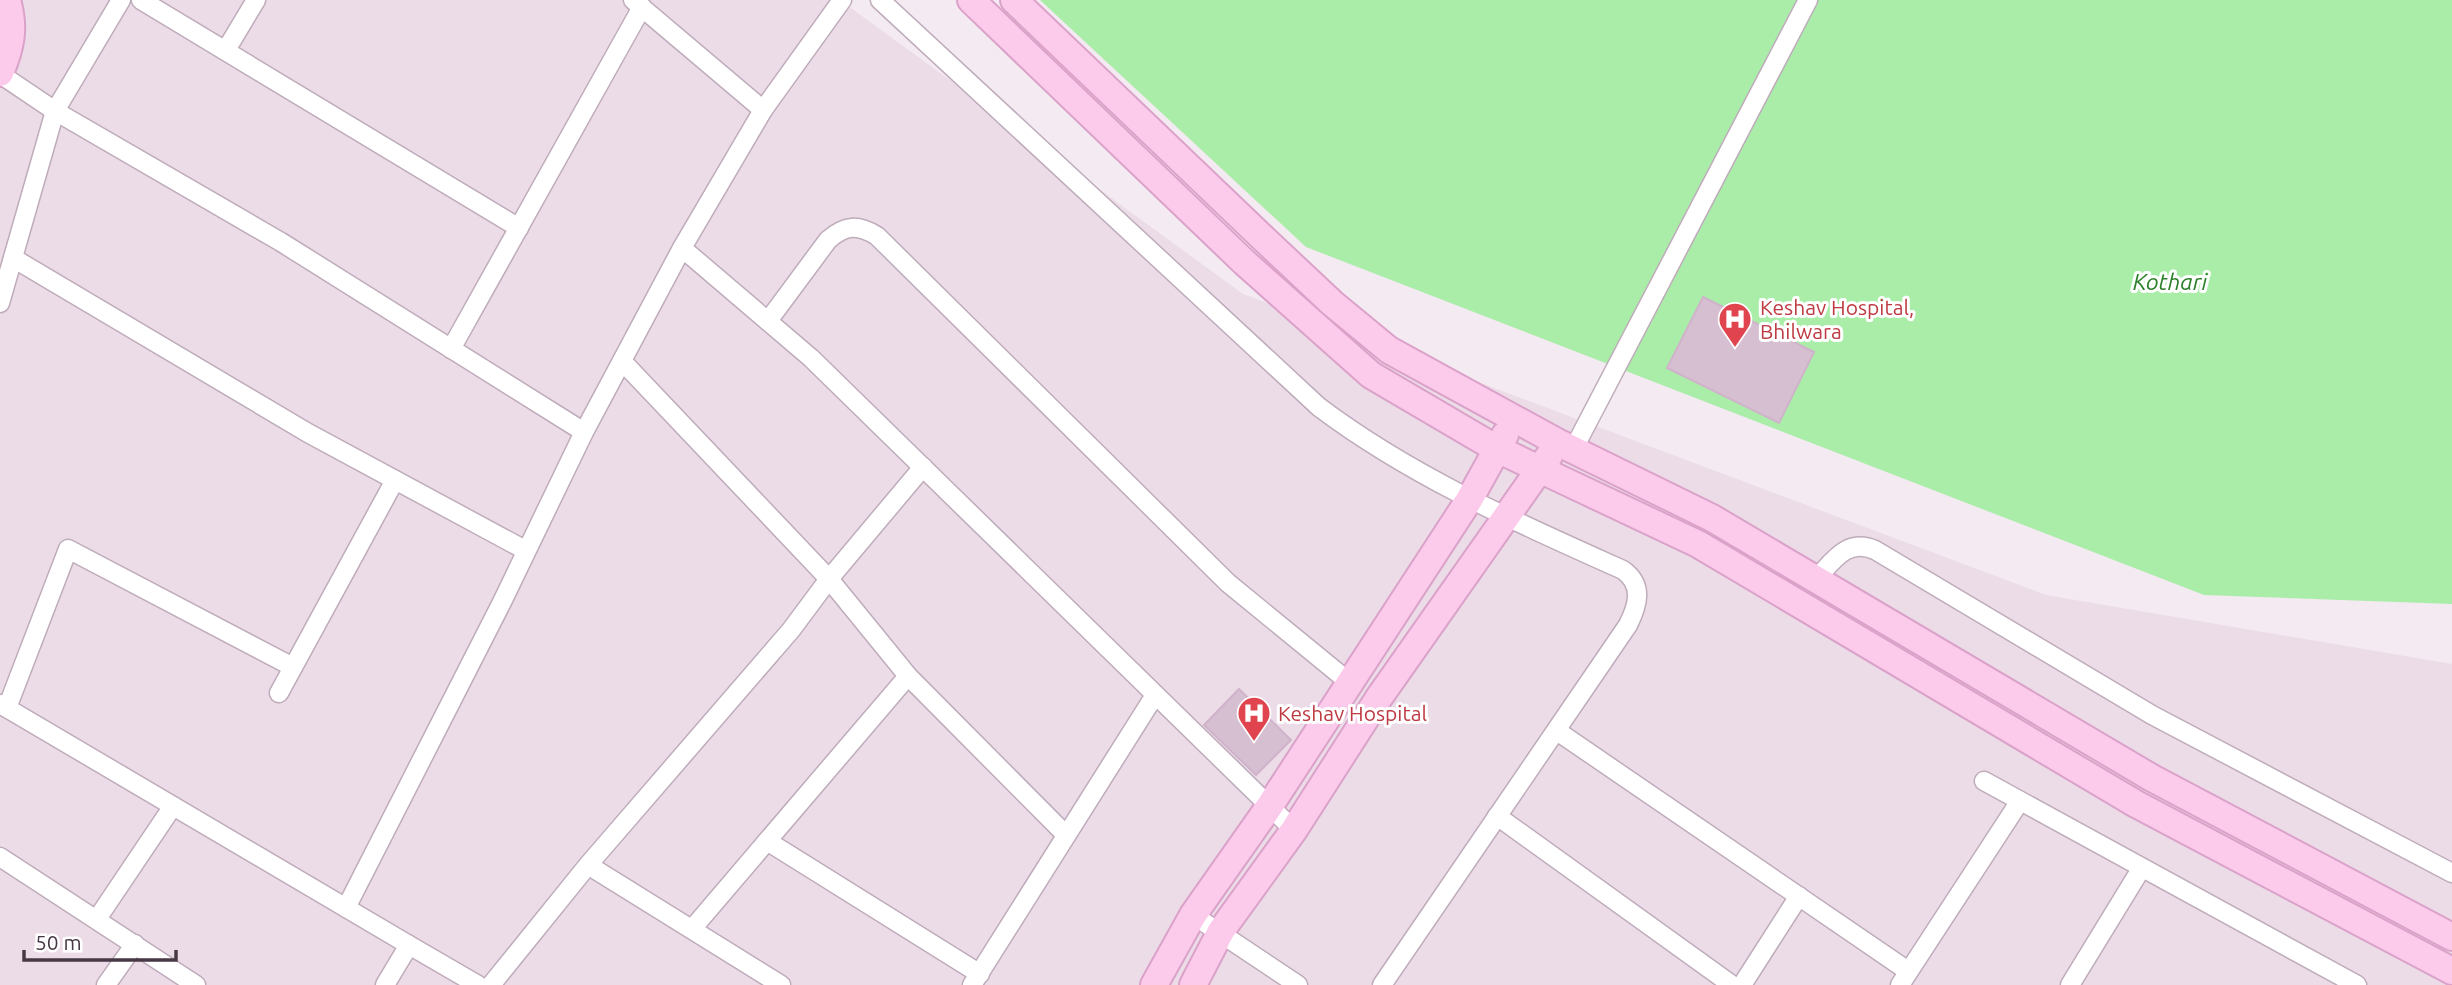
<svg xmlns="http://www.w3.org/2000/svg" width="2452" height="985" font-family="Ubuntu,sans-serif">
<rect width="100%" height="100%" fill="#f4eaf1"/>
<polygon fill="#ecdce8" points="0,0 840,0 1243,294 2046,595 2452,664 2452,985 0,985"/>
<polygon fill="#aaeda9" points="1040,0 2452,0 2452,604 2204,595 1306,247"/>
<g fill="#d5bfd1" stroke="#d0b3ca" stroke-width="2">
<polygon points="1703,297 1814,352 1779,423 1667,368"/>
<polygon points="1239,689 1291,740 1256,775 1204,725"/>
</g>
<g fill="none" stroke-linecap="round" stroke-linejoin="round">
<defs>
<g id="street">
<polyline points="141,0 519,228"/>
<polyline points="633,0 763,110"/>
<path d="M880,0L1319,407C1412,477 1518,523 1623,570C1644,585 1638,605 1628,625L1382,985"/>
<polyline points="226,50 256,0"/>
<polyline points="0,74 55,111 281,242 584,432"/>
<polyline points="682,248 811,358 1294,830"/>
<polyline points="13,258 308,433 525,550"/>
<polyline points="0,303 55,111 121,0"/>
<path d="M768,321L828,240C845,225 858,224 877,236L1228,583L1349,682"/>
<polyline points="451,349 642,7"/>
<polyline points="622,361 829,579 908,676 1066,835"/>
<polyline points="1573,450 1808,0"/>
<path d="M1816,579C1834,560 1847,538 1875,550L2152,715L2452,873"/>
<polyline points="279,693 395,480"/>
<polyline points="0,704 409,945 385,985"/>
<polyline points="7,708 68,549 293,667"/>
<polyline points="1557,731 1908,971"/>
<polyline points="1984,781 2357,985"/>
<polyline points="1497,816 1732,985"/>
<polyline points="767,841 980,974"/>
<polyline points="0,857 196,985"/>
<polyline points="588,865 781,985"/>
<polyline points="346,908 502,602 584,432 682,248 763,110 842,0"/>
<polyline points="1193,915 1298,985"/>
<polyline points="97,919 173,806"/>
<polyline points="692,929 908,676"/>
<polyline points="409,945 478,985"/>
<polyline points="106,985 135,944"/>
<polyline points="491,985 588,865 791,630 829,579 923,467"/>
<polyline points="972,985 1155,695"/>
<polyline points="1742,985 1799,896"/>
<polyline points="1900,985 2020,801"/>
<polyline points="2070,985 2141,869"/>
</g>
<g id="secondary">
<polyline points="971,0 1244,262 1371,375 1497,449 1698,544 2136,804 2452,971"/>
<polyline points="1014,0 1265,240 1332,303 1389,350 1557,442 1712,518 2152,778 2452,937"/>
<path d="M0,73C11,47 15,28 7,0"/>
<polyline points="1154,985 1193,915 1269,807 1469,500 1505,435"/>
<polyline points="1193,985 1221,931 1294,830 1378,699 1549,456"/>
</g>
</defs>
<use href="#street" stroke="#bfacbb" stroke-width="21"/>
<use href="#secondary" stroke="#dba2c9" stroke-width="30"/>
<use href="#street" stroke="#fff" stroke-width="18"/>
<use href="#secondary" stroke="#fccbec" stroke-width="26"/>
</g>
<defs>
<symbol id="hospital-pin" viewBox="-11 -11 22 30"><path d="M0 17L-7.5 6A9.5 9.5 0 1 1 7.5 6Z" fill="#e0444e" stroke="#fff"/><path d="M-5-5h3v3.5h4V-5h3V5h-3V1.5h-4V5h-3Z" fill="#fff"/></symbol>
</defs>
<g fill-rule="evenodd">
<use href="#hospital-pin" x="1716" y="300" width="38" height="52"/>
<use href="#hospital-pin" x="1235" y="694" width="38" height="52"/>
</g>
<g text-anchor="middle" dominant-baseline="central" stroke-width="6" stroke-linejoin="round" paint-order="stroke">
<g font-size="21" fill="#be3a42" stroke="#fff" text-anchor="start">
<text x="1760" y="307">Keshav Hospital,<tspan x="1760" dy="24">Bhilwara</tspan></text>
<text x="1278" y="713">Keshav Hospital</text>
</g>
<g font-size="23" font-style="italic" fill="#2b802a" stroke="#fff">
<text x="2170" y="281">Kothari</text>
</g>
</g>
<path d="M24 950v10h152v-10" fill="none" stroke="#473845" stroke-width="3.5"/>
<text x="35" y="950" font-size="21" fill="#473845" stroke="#ffffff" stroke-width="5" paint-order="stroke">50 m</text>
</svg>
